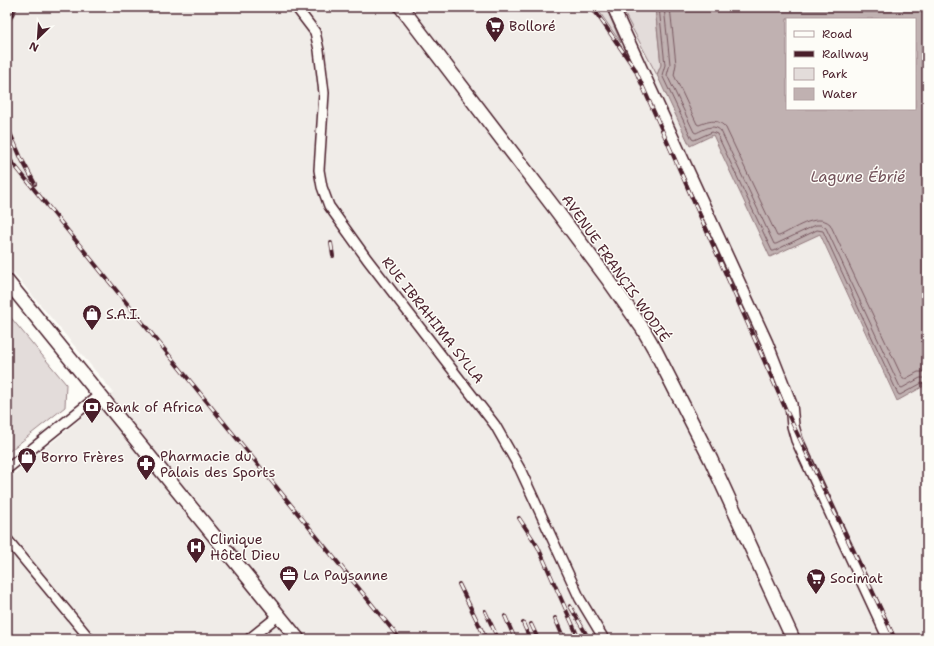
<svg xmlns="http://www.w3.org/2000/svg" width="934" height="646" font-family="'Shantell Sans',sans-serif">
<rect width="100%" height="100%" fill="#fdfcf7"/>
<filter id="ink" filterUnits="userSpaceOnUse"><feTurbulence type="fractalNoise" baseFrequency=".025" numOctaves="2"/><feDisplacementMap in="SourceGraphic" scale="8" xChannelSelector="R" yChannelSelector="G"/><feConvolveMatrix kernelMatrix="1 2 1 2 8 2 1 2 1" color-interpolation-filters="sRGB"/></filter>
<g filter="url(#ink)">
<polygon fill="#f0ece8" points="7,7 596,7 620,41 606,7 655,7 661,65 691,146 713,135 770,257 819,234 896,401 924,386 927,392 927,639 7,639 7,480 113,392 7,265"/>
<g fill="#e3dcda" stroke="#967e82">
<polygon points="596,7 606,7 621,43"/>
<polygon points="621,7 655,7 661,65 657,75"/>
<polygon points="7,313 66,384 65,407 7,453"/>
</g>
<path fill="#c0b1b1" stroke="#91777b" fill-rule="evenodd" d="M655,7H927V392L924,386L897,401L820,234L770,257L713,135L690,146L657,75L661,65ZM787,19H915V109H787Z"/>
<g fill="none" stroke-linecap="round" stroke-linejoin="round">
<g stroke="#795961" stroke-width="1">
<polyline points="659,7 665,65 662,75 692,139 694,140 712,132 717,134 772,251 774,251 817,230 823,231 898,394 900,395 922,383 927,384"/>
<path d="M664,7L670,64L667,75L694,132L696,133C705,129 713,123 721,131L774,244H776L816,225H821L826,228L900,387L902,388L920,378H927"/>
<path d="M670,7L676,64L674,75L697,124L699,125C709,121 718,118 726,128L777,236H779C793,230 816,212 830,224L903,379H905L918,372H927"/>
</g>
<defs>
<g id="minor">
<polyline points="296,7 315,32 319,50 324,93 319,170 322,187 329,206 367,259 495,425 520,469 580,599 604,639"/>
<polyline points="7,469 99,395"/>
<polyline points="7,539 90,639"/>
<polyline points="249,639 278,616"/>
</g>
<polyline id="tertiary" points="613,7 767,343 791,404 793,426 797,440 889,639"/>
<g id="secondary">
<polyline points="401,7 556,210 607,278 643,329 655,350 711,460 793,639"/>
<polyline points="7,281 298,639"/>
</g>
</defs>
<use href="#minor" stroke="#4a1f2b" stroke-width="12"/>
<use href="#tertiary" stroke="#4a1f2b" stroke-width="14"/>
<use href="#secondary" stroke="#4a1f2b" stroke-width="16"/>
<use href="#minor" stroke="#fdfcf7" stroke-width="9"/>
<use href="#tertiary" stroke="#fdfcf7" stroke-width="11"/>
<use href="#secondary" stroke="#fdfcf7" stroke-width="13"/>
<defs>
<g id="rail">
<polyline points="590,7 597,14 635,69 786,410 895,639"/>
<polyline points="7,24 16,7"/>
<polyline points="7,126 21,158 35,184"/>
<polyline points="7,156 400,639"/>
<polyline points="331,243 333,256"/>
<polyline points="519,518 538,547 579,639"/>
<polyline points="459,584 486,639"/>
<polyline points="570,606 589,639"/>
<polyline points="485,611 498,639"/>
<polyline points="505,616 515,639"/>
<polyline points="555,618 564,639"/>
<polyline points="523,623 530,639"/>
<polyline points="531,624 538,639"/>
</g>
</defs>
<use href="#rail" stroke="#4a1f2b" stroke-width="4"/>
<use href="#rail" stroke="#fdfcf7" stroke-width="2.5" stroke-dasharray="8" stroke-linecap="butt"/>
</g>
</g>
<defs>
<symbol id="supermarket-pin" viewBox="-11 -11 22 30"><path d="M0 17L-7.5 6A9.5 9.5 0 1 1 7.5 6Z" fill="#4a1f2b" stroke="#fdfcf7"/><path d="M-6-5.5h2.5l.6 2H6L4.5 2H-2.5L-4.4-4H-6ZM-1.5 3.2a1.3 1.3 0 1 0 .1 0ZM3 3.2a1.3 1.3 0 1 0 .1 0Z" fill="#fff"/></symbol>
<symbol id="shop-pin" viewBox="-11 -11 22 30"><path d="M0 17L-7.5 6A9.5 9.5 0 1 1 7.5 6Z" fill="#4a1f2b" stroke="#fdfcf7"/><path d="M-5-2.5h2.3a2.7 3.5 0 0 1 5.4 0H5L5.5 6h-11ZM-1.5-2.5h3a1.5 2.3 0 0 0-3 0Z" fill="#fff"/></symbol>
<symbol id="bank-pin" viewBox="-11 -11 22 30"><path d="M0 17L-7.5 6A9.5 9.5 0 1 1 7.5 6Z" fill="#4a1f2b" stroke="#fdfcf7"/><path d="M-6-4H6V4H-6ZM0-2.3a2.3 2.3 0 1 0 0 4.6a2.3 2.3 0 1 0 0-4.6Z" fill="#fff"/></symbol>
<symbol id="pharmacy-pin" viewBox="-11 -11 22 30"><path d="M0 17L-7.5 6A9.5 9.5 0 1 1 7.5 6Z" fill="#4a1f2b" stroke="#fdfcf7"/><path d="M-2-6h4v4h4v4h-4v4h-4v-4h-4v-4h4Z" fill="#fff"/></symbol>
<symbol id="hospital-pin" viewBox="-11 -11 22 30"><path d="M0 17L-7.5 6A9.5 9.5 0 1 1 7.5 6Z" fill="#4a1f2b" stroke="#fdfcf7"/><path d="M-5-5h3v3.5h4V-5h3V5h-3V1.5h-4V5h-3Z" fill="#fff"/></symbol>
<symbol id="office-pin" viewBox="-11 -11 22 30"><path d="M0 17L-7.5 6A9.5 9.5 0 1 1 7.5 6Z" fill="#4a1f2b" stroke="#fdfcf7"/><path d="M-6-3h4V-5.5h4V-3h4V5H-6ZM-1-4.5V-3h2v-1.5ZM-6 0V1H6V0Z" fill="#fff"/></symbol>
</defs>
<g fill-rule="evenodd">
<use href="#supermarket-pin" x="484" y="15" width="22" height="30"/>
<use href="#shop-pin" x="81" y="303" width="22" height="30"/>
<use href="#bank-pin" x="81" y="396" width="22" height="30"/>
<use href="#shop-pin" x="16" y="446" width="22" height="30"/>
<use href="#pharmacy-pin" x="135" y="453" width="22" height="30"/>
<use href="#hospital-pin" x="185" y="536" width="22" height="30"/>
<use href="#office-pin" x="278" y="564" width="22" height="30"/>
<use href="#supermarket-pin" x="805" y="567" width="22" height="30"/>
</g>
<g text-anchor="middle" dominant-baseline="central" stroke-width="3" stroke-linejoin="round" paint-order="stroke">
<g font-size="14" fill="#4a1f2b" stroke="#fdfcf7" text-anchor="start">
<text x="509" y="26">Bolloré</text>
<text x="106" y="314">S.A.I.</text>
<text x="106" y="407">Bank of Africa</text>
<text x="160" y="456">Pharmacie du<tspan x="160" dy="16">Palais des Sports</tspan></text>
<text x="41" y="457">Borro Frères</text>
<text x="210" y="539">Clinique<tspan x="210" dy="16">Hôtel Dieu</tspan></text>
<text x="303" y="575">La Paysanne</text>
<text x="830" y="578">Socimat</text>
</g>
<g font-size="14" fill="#4a1f2b" stroke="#fdfcf7">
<text transform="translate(616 268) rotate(55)">AVENUE FRANÇIS WODIÉ</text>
<text transform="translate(433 320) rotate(52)">RUE IBRAHIMA SYLLA</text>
</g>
<g font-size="15" font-style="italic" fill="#73525a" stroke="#fdfcf7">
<text x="858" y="177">Lagune Ébrié</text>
</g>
</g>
<rect width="934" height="646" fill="none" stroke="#fdfcf7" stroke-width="24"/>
<rect x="12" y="12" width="910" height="622" fill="none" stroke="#4a1f2b" stroke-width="1.5" filter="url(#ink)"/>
<rect x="786" y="18" width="130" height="92" fill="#fdfcf7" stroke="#b5a4a5"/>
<rect x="794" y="31" width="20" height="6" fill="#fdfcf7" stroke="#b5a4a5"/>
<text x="822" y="38" font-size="12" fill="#4a1f2b">Road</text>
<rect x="794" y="51" width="20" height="6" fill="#4a1f2b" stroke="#b5a4a5"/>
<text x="822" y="58" font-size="12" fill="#4a1f2b">Railway</text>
<rect x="794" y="68" width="20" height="12" fill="#e3dcda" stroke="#b5a4a5"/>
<text x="822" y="78" font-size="12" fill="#4a1f2b">Park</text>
<rect x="794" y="88" width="20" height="12" fill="#c0b1b1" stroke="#b5a4a5"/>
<text x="822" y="98" font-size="12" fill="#4a1f2b">Water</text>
<g transform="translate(38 38) rotate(205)" stroke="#fdfcf7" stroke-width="3" paint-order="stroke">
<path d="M0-3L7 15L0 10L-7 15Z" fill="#4a1f2b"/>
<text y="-6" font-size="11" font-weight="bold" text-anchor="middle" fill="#4a1f2b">N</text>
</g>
</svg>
